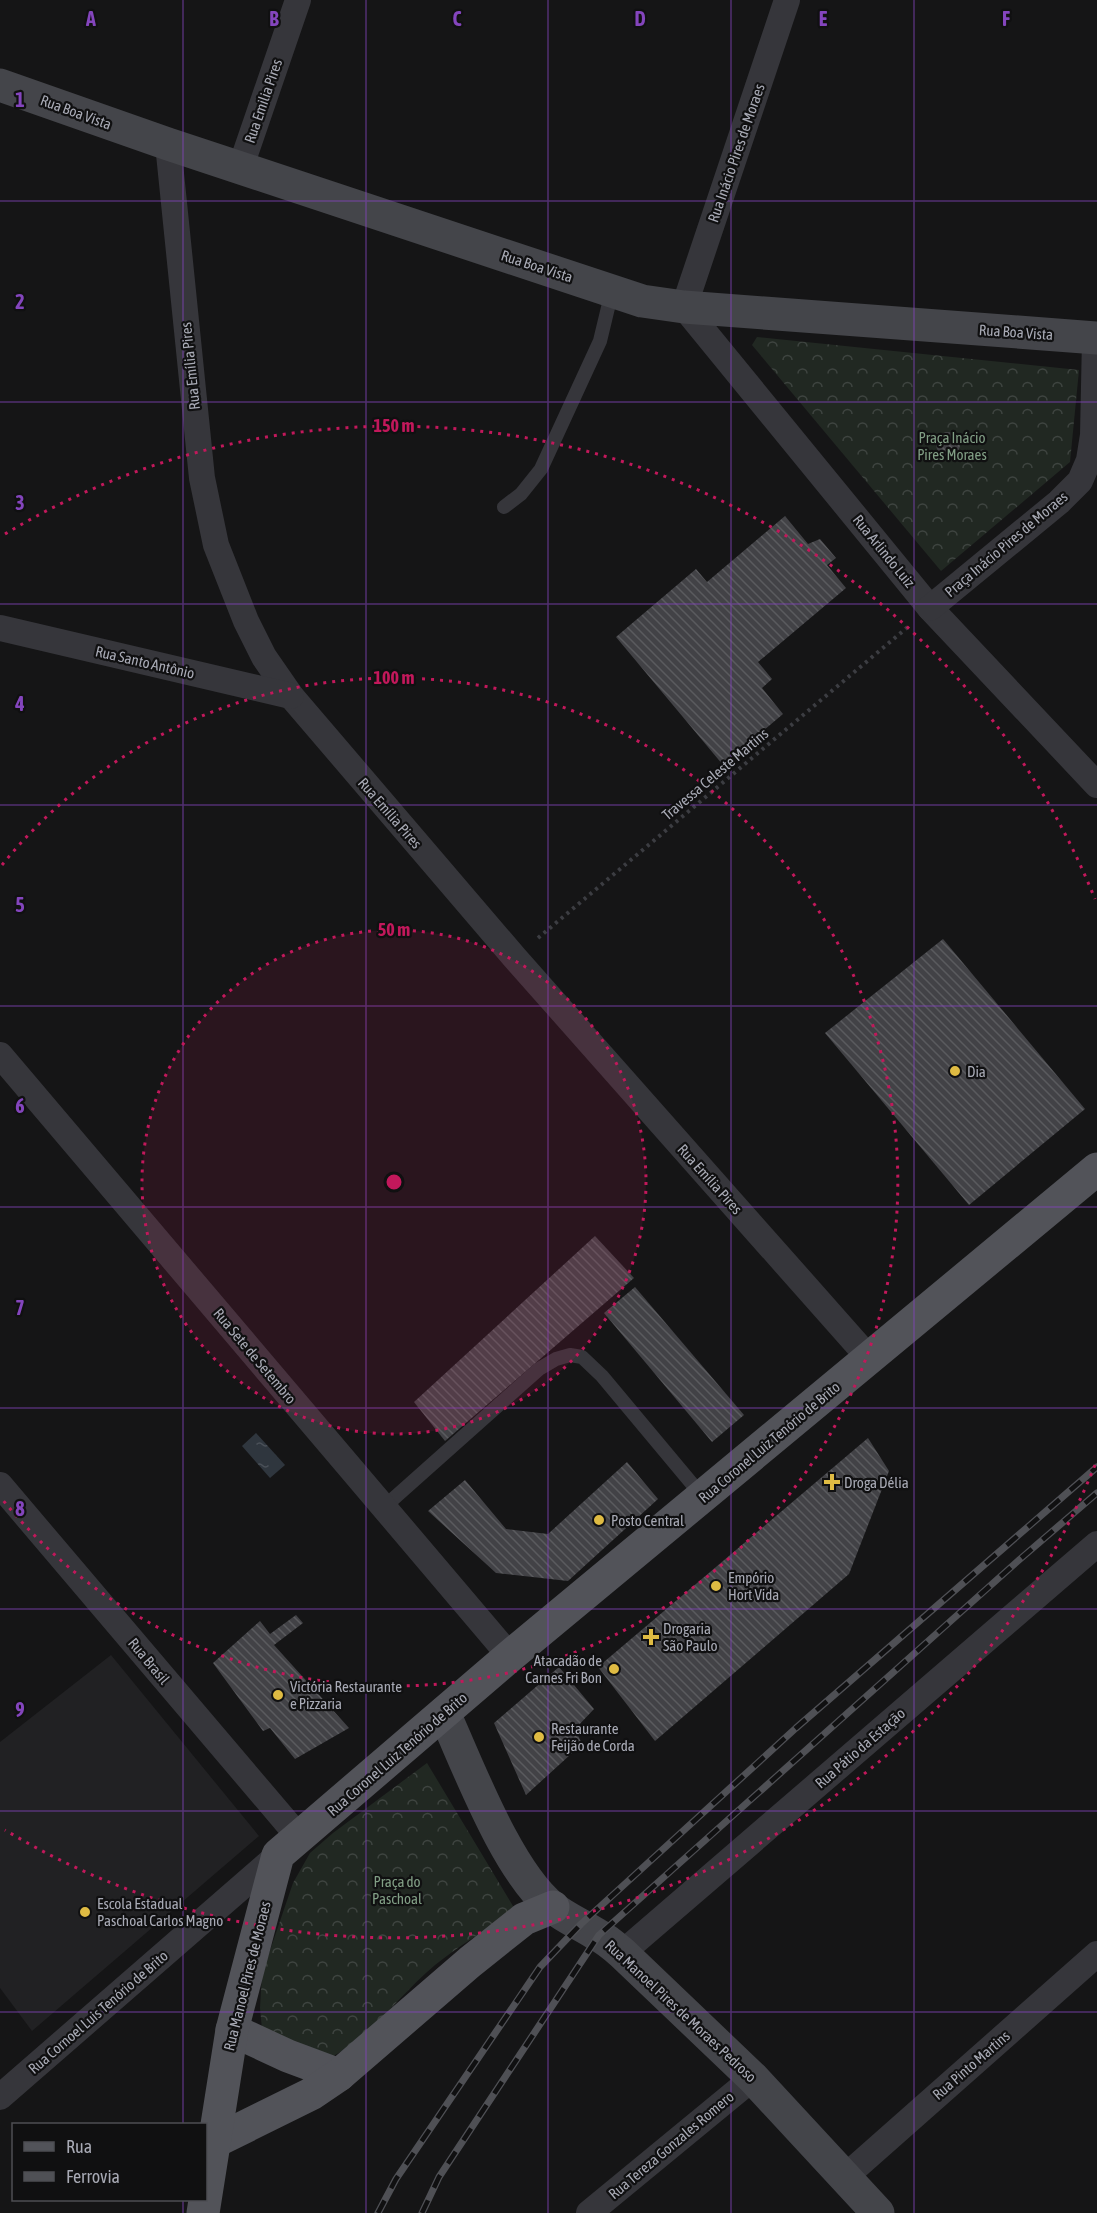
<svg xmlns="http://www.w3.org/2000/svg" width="1097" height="2213" font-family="'Asap Condensed',sans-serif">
<defs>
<pattern id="forest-crowns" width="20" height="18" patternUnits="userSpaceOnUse" patternTransform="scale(1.5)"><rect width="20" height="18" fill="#212822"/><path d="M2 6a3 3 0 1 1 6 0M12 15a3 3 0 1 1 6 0" fill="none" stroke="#3e4440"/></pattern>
<pattern id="water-ripples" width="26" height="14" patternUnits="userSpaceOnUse" patternTransform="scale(1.5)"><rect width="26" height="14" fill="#2f363e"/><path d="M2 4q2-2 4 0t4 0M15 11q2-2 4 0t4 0" fill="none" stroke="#4a5058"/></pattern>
<pattern id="building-back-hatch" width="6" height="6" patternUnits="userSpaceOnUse" patternTransform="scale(1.5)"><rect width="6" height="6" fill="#424246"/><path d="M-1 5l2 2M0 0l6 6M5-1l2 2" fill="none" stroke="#5a5b5e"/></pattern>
</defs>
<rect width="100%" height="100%" fill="#151516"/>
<polygon fill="#212123" points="111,1655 259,1836 32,2031 0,1988 0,1742"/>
<g fill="url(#forest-crowns)">
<polygon points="757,337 1079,370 1070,462 941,571 752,345"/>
<path d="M427,1763L516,1911C489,1928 460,1945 435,1965C397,1997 370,2039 324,2061L262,2029L260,2008L262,1974L293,1883L310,1853L333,1833Z"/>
</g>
<polygon fill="url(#water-ripples)" points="256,1433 285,1465 270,1478 242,1446"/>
<g fill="url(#building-back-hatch)">
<circle cx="948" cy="444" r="12"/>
<polygon points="785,516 808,544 820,539 836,558 827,565 846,588 758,662 772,679 762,688 783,714 723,765 616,637 696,569 707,582"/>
<polygon points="943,939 1085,1109 969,1205 825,1033"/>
<polygon points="595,1236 634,1278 445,1441 414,1402"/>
<polygon points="635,1287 744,1415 712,1442 604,1313"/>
<polygon points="868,1438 889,1471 849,1574 655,1741 598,1667"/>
<polygon points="627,1462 658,1499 568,1581 496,1573 428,1511 465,1480 506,1529 548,1534"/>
<polygon points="296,1615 303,1623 274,1645 349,1728 295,1759 270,1728 263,1731 213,1663 260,1621 270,1634"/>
<polygon points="559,1667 594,1709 575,1729 582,1744 526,1795 494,1723"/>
</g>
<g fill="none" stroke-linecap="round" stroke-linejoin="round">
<polyline stroke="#3c3d42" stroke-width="4" stroke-dasharray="3 4.5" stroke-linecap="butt" points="538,938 909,626"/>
<g stroke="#36363b" stroke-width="14">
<polyline points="504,507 521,494 541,469 600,341 612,291"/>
<polyline points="383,1508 539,1369 556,1359 570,1355 582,1357 602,1376 703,1497"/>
</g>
<g stroke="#36363b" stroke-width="26">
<polyline points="787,0 684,307 930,608 1097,785"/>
<polyline points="168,144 202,478 216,545 246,621 264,657 291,696 515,958 870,1359"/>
<polyline points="240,169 298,0"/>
<polyline points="930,608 1059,502 1080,481 1089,460 1093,435 1095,338"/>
<polyline points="0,628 291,696"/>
<polyline points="0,1055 510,1656"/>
<polyline points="0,1485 299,1837"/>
<polyline points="622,1953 1097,1544"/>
<polyline points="0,2097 278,1855"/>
<polyline points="846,2176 1097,1954"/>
<polyline points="589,2213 753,2078"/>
</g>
<g stroke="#44454a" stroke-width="33">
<polyline points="0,85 168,144 642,301 684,307 1097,338"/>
<path d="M444,1713C469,1768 507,1871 553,1908C566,1918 582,1925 596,1934C606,1939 614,1946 622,1953L753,2078L878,2213"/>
</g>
<g stroke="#525359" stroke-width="33">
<polyline points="232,2030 288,2056 339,2075"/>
<polyline points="214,2142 311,2094 339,2075 470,1962 524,1919 553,1907"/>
<polyline points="203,2213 232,2030 278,1855 510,1656 1097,1169"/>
</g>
<defs>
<g id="rail">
<polyline points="378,2213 396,2179 540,1967 581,1924 796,1728 1097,1467"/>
<polyline points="422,2213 439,2177 599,1935 1019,1560 1097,1493"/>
</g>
</defs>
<use href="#rail" stroke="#4f5055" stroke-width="7"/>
<use href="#rail" stroke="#101011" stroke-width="4.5" stroke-dasharray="14" stroke-linecap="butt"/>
</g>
<path fill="none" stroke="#8445bd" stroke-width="1.5" stroke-opacity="0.55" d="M183,0V2124M366,0V2213M548,0V2213M731,0V2213M914,0V2213M0,201H1097M0,402H1097M0,604H1097M0,805H1097M0,1006H1097M0,1207H1097M0,1408H1097M0,1609H1097M0,1811H1097M0,2012H1097M183,2200V2213"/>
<circle cx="394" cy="1182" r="252" fill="#c2185b" fill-opacity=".12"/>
<g fill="none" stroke="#c2185b" stroke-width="3" stroke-dasharray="3 6">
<circle cx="394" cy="1182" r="252"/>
<path d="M2 865A504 504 0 1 1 2 1499"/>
<path d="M1095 1465A756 756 0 0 1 5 1830M5 534A756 756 0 0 1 1095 899"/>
</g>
<g fill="#dfbb43" stroke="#101011" stroke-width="2">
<circle cx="955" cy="1071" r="6"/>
<path d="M829 1473h6v6h6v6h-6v6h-6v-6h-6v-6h6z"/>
<circle cx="599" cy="1520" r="6"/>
<circle cx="716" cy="1586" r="6"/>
<path d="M648 1628h6v6h6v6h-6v6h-6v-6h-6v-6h6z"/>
<circle cx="614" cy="1669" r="6"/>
<circle cx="278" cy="1695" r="6"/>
<circle cx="539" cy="1737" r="6"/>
<circle cx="85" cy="1912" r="6"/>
</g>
<g text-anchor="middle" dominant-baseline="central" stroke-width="4.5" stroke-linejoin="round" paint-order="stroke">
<g font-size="15" fill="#a8aab5" stroke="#101011">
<text transform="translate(263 101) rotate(-71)">Rua Emilia Pires</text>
<text transform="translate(76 112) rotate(20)">Rua Boa Vista</text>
<text transform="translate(736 153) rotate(-71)">Rua Inácio Pires de Moraes</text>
<text transform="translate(537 266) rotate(18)">Rua Boa Vista</text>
<text transform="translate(1016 332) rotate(4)">Rua Boa Vista</text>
<text transform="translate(190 366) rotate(-96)">Rua Emília Pires</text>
<text transform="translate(1006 544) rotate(-40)">Praça Inácio Pires de Moraes</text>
<text transform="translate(884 551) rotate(51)">Rua Arlindo Luiz</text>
<text transform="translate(145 662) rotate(13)">Rua Santo Antônio</text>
<text transform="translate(715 774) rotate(-40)">Travessa Celeste Martins</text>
<text transform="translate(390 813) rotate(49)">Rua Emília Pires</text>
<text transform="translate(710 1179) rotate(48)">Rua Emília Pires</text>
<text transform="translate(255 1356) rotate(50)">Rua Sete de Setembro</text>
<text transform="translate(769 1442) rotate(-40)">Rua Coronel Luiz Tenório de Brito</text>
<text transform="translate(149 1661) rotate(50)">Rua Brasil</text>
<text transform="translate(860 1748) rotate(-41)">Rua Pátio da Estação</text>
<text transform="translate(397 1754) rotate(-41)">Rua Coronel Luiz Tenório de Brito</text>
<text transform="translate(247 1976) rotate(-76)">Rua Manoel Pires de Moraes</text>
<text transform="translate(681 2011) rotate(43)">Rua Manoel Pires de Moraes Pedroso</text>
<text transform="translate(98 2012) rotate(-41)">Rua Cornoel Luis Tenório de Brito</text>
<text transform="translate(971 2065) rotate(-41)">Rua Pinto Martins</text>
<text transform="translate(671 2145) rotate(-40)">Rua Tereza Gonzales Romero</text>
</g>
<g font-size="15" fill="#819e85" stroke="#101011">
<text x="952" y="437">Praça Inácio<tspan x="952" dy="17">Pires Moraes</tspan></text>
<text x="397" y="1881">Praça do<tspan x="397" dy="17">Paschoal</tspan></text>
</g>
<g font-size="15" fill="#a8aab5" stroke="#101011" text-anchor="start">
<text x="967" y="1071">Dia</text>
<text x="844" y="1482">Droga Délia</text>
<text x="611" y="1520">Posto Central</text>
<text x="728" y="1577">Empório<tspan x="728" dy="17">Hort Vida</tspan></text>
<text x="663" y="1628">Drogaria<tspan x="663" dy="17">São Paulo</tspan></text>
<text x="602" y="1660" text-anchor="end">Atacadão de<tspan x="602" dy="17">Carnes Fri Bon</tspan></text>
<text x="290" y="1686">Victória Restaurante<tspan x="290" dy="17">e Pizzaria</tspan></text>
<text x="551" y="1728">Restaurante<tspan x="551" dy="17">Feijão de Corda</tspan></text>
<text x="97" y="1903">Escola Estadual<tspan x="97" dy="17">Paschoal Carlos Magno</tspan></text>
</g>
</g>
<g font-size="20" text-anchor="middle" font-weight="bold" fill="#8445bd" stroke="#101011" stroke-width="4.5" stroke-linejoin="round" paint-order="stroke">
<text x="91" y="26">A</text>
<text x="274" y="26">B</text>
<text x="457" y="26">C</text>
<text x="640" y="26">D</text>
<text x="823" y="26">E</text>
<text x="1006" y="26">F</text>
<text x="20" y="107">1</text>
<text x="20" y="309">2</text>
<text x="20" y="510">3</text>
<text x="20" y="711">4</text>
<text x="20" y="912">5</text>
<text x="20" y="1113">6</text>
<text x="20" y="1315">7</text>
<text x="20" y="1516">8</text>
<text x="20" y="1717">9</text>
</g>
<circle cx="394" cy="1182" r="9" fill="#c2185b" stroke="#101011" stroke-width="3"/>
<g font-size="18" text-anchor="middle" font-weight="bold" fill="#c2185b" stroke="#101011" stroke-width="4.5" stroke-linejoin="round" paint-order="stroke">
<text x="394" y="432">150 m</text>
<text x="394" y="684">100 m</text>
<text x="394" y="936">50 m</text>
</g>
<rect x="12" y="2123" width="195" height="78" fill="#101011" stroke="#4d4e53" stroke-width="1.5"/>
<rect x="24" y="2142" width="30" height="9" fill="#525359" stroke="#4d4e53" stroke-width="1.5"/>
<text x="66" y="2153" font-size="18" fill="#a8aab5">Rua</text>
<rect x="24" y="2172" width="30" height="9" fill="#4f5055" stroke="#4d4e53" stroke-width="1.5"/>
<text x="66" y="2183" font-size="18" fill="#a8aab5">Ferrovia</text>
</svg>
